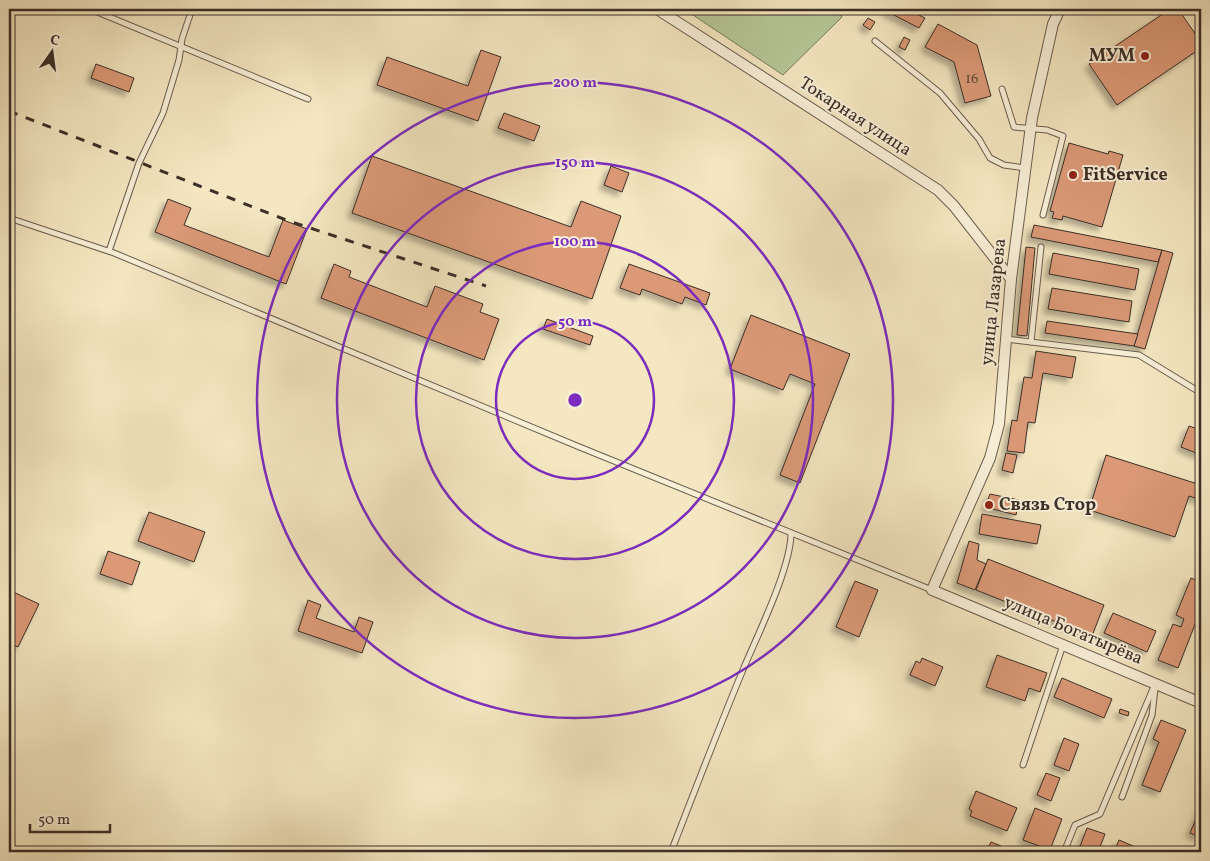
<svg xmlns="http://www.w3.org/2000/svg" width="1210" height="861" font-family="Vollkorn,serif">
<defs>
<filter id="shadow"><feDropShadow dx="-4.5" dy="4.5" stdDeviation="2.5" flood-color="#0004"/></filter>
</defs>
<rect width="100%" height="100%" fill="#f4e7c1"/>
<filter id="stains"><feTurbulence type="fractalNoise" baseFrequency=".004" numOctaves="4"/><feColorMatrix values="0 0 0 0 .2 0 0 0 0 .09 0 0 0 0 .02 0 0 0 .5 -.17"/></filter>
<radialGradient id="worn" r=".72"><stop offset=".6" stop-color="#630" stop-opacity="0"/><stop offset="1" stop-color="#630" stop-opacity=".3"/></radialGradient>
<polygon fill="#b6c797" stroke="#787b5f" points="684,9 838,9 842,17 783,75"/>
<g fill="#db9977" stroke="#3b2f27" filter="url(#shadow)">
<polygon points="887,9 907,9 925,18 919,28 886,11"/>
<polygon points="1170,9 1178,9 1201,42 1201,48 1117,105 1089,64"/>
<polygon points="868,18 875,22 870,30 863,25"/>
<polygon points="938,24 977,45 991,96 965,103 954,62 925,47"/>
<polygon points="904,37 910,40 905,50 899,47"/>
<polygon points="481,50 501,57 478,121 377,85 387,57 468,86"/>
<polygon points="96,64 134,78 129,92 91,78"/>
<polygon points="504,113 540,126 534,141 498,128"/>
<polygon points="1069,143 1108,154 1109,151 1123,155 1102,227 1063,216 1062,220 1052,218 1054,212 1050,211"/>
<polygon points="372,156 571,227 581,201 621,216 592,299 352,213"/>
<polygon points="611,166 629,173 622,192 604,185"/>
<polygon points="168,199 191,208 184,225 269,257 283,220 307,229 286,284 155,232"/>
<polygon points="1034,225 1162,250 1158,262 1031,237"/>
<polygon points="1026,247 1035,248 1027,336 1017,335"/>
<polygon points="1162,250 1173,253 1145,349 1134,346"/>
<polygon points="1053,253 1139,269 1135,290 1049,274"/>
<polygon points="334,264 351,271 349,277 427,307 435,286 483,304 480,312 499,319 484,360 321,298"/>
<polygon points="629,264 710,293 706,305 685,297 682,304 642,289 640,295 620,288"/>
<polygon points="1052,288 1132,301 1129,322 1048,309"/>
<polygon points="751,315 850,354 800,483 780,475 815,384 790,374 783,390 730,369"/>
<polygon points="547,319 593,336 590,345 543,329"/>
<polygon points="1047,321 1138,334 1134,346 1045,333"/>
<polygon points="1036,351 1076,357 1072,378 1043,373 1035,423 1028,422 1024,453 1007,451 1012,420 1017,421 1024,377 1032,378"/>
<polygon points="1189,426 1201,430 1201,455 1181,447"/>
<polygon points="1006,453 1017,455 1013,473 1002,470"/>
<polygon points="1106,455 1201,485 1201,500 1189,496 1175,537 1089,510"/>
<polygon points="990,494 1019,500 1016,515 985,507"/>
<polygon points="149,512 205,532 194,562 138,541"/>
<polygon points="982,514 1041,525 1037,544 979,534"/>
<polygon points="969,541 979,544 977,560 986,564 975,590 957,583"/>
<polygon points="108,551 140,562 132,585 100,574"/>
<polygon points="988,559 1104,605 1092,636 976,590"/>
<polygon points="1201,574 1201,609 1178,668 1158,660 1173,624 1181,627 1184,619 1176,615 1191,578 1198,581"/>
<polygon points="855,581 878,590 859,637 836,627"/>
<polygon points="9,590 39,604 18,647 9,643"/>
<polygon points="308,600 321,605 316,618 354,632 359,617 373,622 362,653 298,631"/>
<polygon points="1113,613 1156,631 1147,652 1104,633"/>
<polygon points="997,655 1047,673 1040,692 1029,688 1025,701 986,687"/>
<polygon points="922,658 943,667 935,686 910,675 916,661 920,663"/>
<polygon points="1062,678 1112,699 1104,718 1054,697"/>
<polygon points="1120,709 1129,712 1128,716 1119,713"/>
<polygon points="1161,720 1186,730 1160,792 1142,785 1159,742 1153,739"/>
<polygon points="1064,738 1079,744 1069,771 1054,765"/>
<polygon points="1046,773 1060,778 1051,801 1037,795"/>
<polygon points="976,791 1017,808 1007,831 970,816 972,811 969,809"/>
<polygon points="1201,807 1201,837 1190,833"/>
<polygon points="1035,808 1062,819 1050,850 1023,840"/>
<polygon points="1087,828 1105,834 1098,852 1078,852"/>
<polygon points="1119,840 1147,852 1114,852"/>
<polygon points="991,842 1001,846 998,852 986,852"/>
</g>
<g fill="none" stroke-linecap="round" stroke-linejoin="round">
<defs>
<g id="lane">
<polyline points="90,9 308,99"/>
<polyline points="875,41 940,93 979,139 990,158 1004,165 1025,168"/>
<polyline points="1002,89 1014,127 1047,130 1063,136 1043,215"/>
<polyline points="9,218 114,253 577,446 932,590"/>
<polyline points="109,251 139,163 163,113 179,60 182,39 192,9"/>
<polyline points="1006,339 1139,355 1201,393"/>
<polyline points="1031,342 1041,247"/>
<polyline points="1023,765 1063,645"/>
<polyline points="1122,797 1152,715 1155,689"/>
<path d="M671,852C695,790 719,727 745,665C759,632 791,567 791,533"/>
<polyline points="1064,852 1075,825 1100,814 1155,684"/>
</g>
<g id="street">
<polyline points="657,9 938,190 954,206 1011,279"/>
<polyline points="1060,9 1053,24 1032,118 1011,279 999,424 990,458 932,590 1201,703"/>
<polyline points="1199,9 1201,12"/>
</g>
</defs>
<use href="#lane" stroke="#695d4e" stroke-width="7"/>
<use href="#street" stroke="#695d4e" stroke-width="12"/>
<use href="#lane" stroke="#f8efd7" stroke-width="5"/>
<use href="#street" stroke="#f8efd7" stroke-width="10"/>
<polyline stroke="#3b2f27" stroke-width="3" stroke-dasharray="9 9" stroke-linecap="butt" points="9,111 286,220 486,286"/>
</g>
<g fill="none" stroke="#7b2cbf" stroke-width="2.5">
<circle cx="575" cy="400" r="79"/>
<circle cx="575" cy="400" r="159"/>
<circle cx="575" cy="400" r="238"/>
<circle cx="575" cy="400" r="318"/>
</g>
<g fill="#8f2418" stroke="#f8efd7" stroke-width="2">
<circle cx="1145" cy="56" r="5"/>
<circle cx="1073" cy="175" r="5"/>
<circle cx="989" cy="505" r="5"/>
</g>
<g text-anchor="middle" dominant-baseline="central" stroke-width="4" stroke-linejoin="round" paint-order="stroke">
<g font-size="15" fill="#634a3b">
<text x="972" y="79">16</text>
</g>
<g font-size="18" font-weight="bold" fill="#3b2f27" stroke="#f8efd7" text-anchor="start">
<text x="1135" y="56" text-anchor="end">МУМ</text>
<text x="1083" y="175">FitService</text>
<text x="999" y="505">Связь Стор</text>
</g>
<g font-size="18" fill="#3b2f27" stroke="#f8efd7">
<text transform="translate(855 117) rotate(33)">Токарная улица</text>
<text transform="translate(994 302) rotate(-84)">улица Лазарева</text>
<text transform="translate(1073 631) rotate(23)">улица Богатырёва</text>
</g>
</g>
<circle cx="575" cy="400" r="8" fill="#7b2cbf" stroke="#f8efd7" stroke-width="2.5"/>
<g font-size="15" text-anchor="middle" font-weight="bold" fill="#7b2cbf" stroke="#f8efd7" stroke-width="4" stroke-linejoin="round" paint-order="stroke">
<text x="575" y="87">200 m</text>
<text x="575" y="167">150 m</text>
<text x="575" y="246">100 m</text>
<text x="575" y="326">50 m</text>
</g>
<rect width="1210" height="861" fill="none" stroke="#f4e7c1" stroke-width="30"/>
<rect x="10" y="10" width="1190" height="841" fill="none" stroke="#3b2f27" stroke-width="2.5"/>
<rect x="15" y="15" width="1180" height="831" fill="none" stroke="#3b2f27"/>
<g transform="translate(52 52) rotate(14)" stroke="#f8efd7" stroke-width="4" paint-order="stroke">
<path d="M0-4L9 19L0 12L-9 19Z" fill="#3b2f27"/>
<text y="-8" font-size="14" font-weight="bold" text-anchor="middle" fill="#3b2f27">С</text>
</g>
<path d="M30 824v8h80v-8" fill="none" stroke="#3b2f27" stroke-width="2.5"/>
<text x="38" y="824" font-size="15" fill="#3b2f27" stroke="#f8efd7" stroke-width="4" paint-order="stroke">50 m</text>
<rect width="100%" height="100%" filter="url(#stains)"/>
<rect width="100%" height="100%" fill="url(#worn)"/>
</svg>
